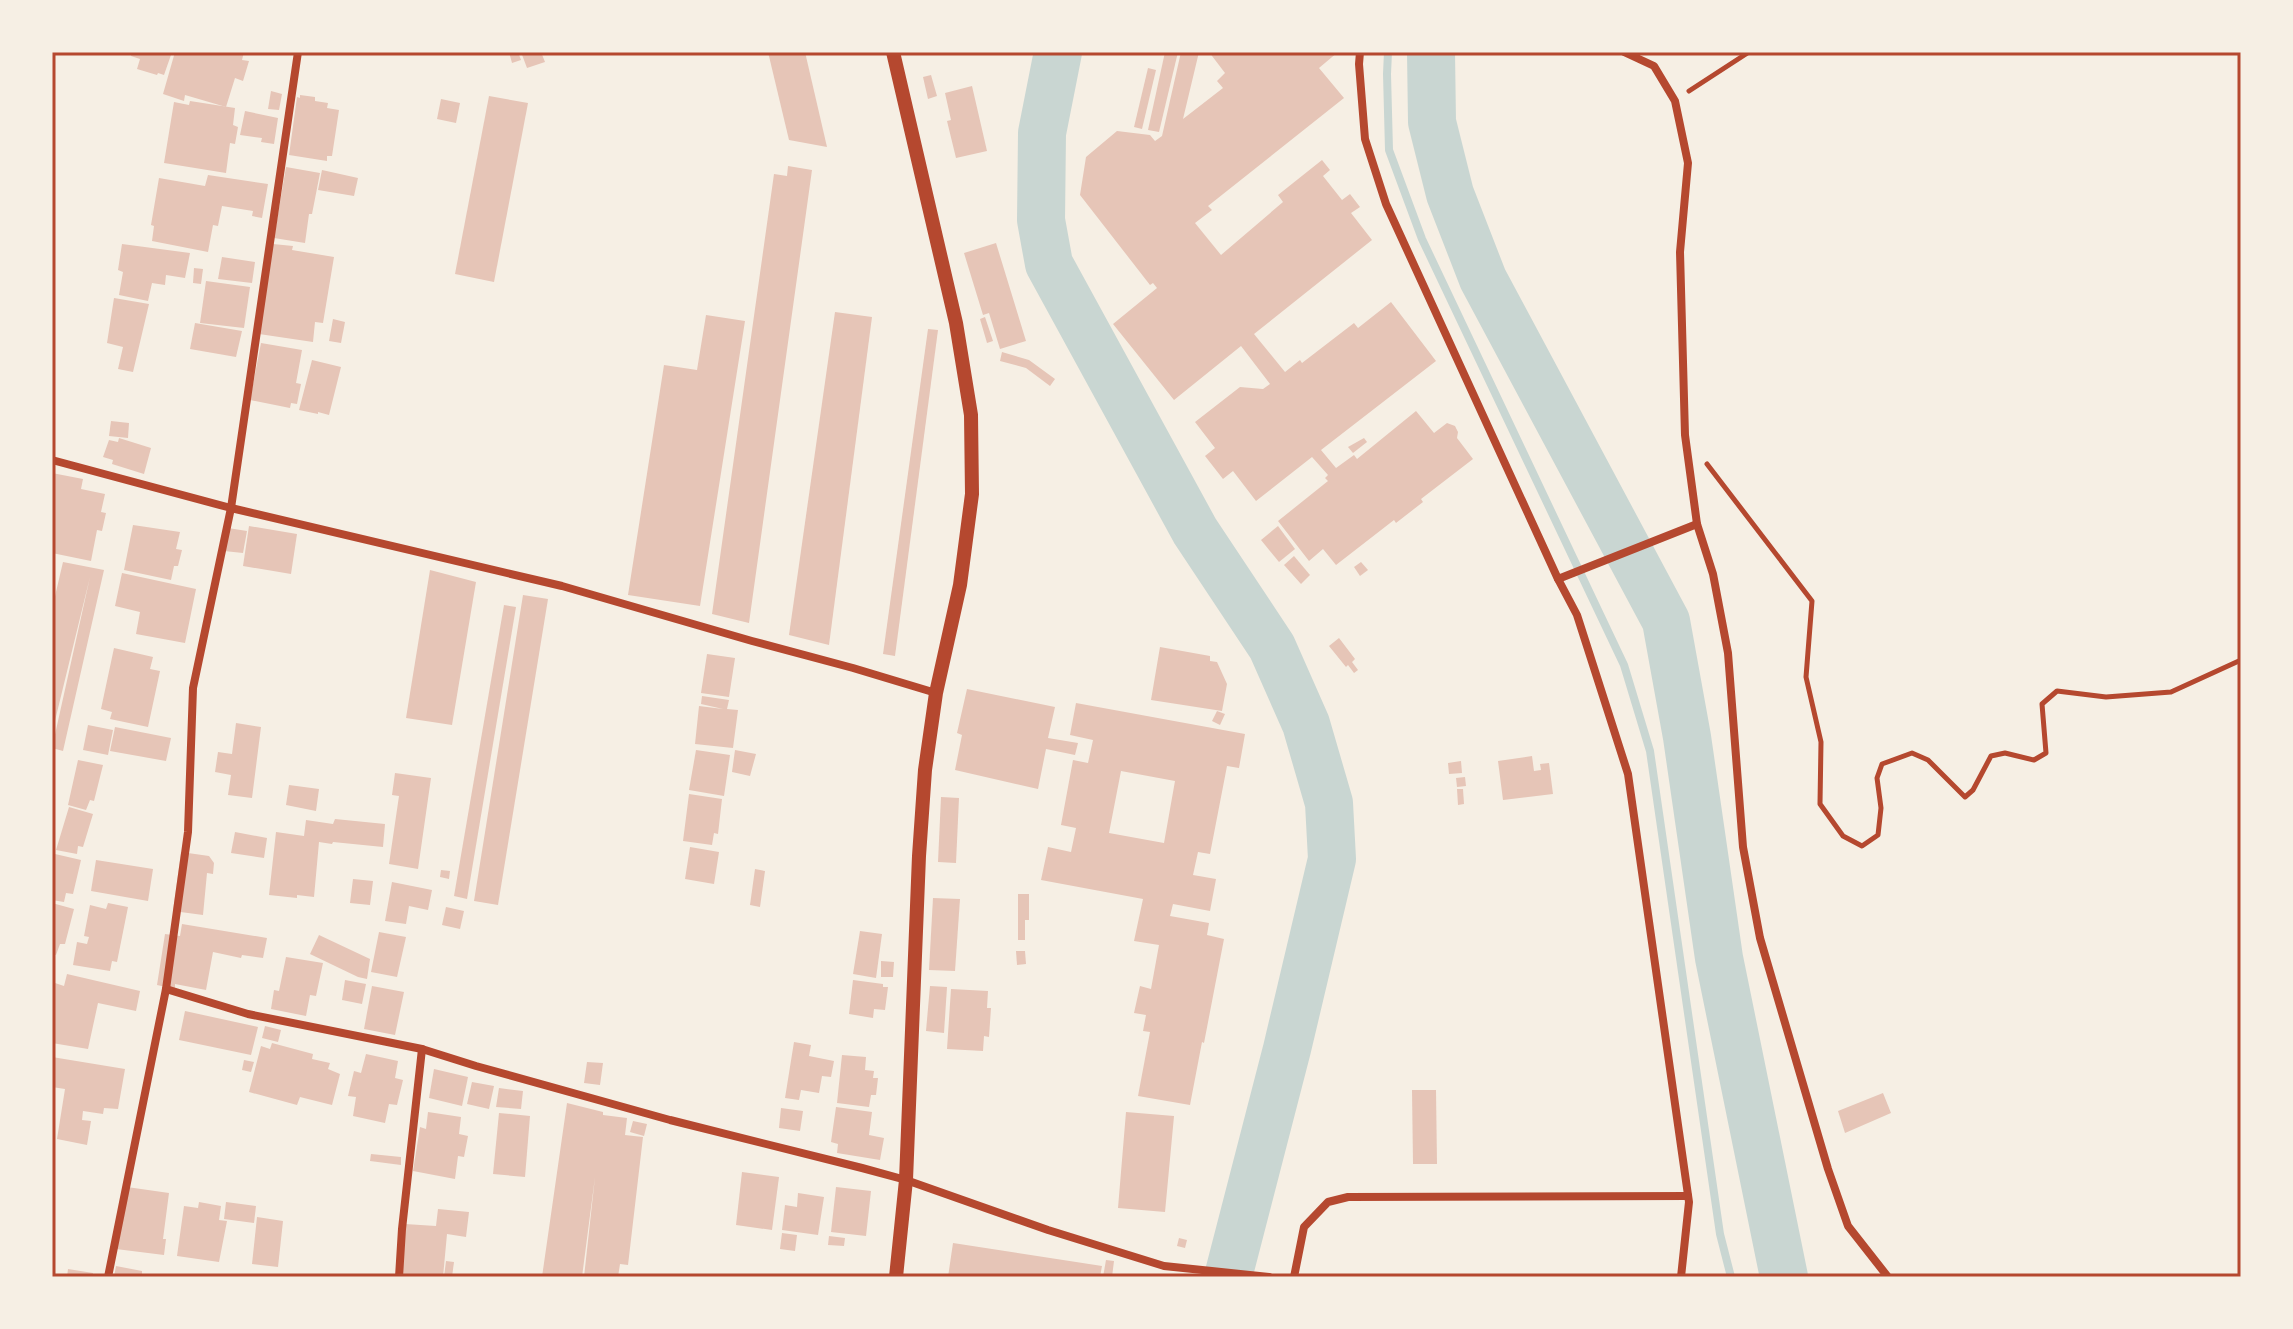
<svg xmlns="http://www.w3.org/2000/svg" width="2293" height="1329" font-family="'Alegreya Sans',sans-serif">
<rect width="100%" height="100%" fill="#f6efe4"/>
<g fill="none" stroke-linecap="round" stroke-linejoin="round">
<polyline stroke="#c9d6d2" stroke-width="8" points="1388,52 1387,74 1389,150 1422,239 1624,665 1650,751 1720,1234 1731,1277"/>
<g stroke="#c9d6d2" stroke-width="48">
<polyline points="1058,52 1042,133 1041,220 1049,264 1195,531 1272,647 1306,724 1329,803 1332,859 1287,1049 1228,1277"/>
<polyline points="1431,52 1432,122 1450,194 1483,279 1666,621 1687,737 1719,958 1784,1277"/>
</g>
</g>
<g fill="#e6c5b7" fill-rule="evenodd">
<polygon points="132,52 172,52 164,75 158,73 157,75 137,69 140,59 131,56"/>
<polygon points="175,52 244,52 242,60 249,61 243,81 235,78 226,107 185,95 184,101 163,94"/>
<polygon points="509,52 518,52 521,60 512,63"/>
<polygon points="521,52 541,52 545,62 527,68"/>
<polygon points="768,52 805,52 827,147 789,140"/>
<polygon points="1165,52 1178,52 1159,132 1148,130"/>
<polygon points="1181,52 1199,52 1183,119 1223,88 1217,81 1225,73 1209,52 1338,52 1319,68 1344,98 1208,206 1212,210 1195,223 1221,255 1283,202 1278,195 1322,160 1330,170 1323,176 1342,200 1350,194 1360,207 1351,213 1372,240 1254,334 1285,372 1300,360 1302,363 1354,323 1358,328 1391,302 1436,361 1321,450 1336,468 1354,455 1357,459 1416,411 1434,433 1447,423 1455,426 1458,432 1457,438 1473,459 1421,499 1423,502 1396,523 1394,520 1336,565 1323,549 1309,561 1278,521 1328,481 1325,478 1328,475 1312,457 1256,501 1233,471 1223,479 1205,456 1215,448 1195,422 1240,387 1263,389 1270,384 1241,346 1174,400 1113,324 1157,288 1153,283 1150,285 1080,195 1086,157 1117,131 1150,135 1155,141 1162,136"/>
<polygon points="1148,68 1156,70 1142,129 1134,127"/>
<polygon points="931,75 937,96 928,99 923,77"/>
<polygon points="972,86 987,151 956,158 947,121 951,120 945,93"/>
<polygon points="271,91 282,94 279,110 268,109"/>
<polygon points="300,95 315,97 315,101 328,103 327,108 339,110 332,156 327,156 327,161 289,155 297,97 300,98"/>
<polygon points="489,96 528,103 494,282 455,274"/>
<polygon points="441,99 460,103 456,123 437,119"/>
<polygon points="190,101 235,108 233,125 238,127 235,144 230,143 226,173 164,163 174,102 189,105"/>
<polygon points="245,111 278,118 274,144 261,142 262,138 240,135"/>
<polygon points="788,166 812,170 749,623 712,614 774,174 787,176"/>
<polygon points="286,167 320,173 312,214 309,214 305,243 274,238"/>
<polygon points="322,170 358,178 354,196 318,190"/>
<polygon points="208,175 268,184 262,218 252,216 253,211 222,206 218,226 213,225 208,252 152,241 154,226 151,225 159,178 205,186"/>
<polygon points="996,243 1026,341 1000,349 989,313 983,315 964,253"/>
<polygon points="122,244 190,253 185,278 166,275 165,285 152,283 148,301 119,295 123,272 118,270"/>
<polygon points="273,244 293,246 292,250 334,257 323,323 315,322 313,342 259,334"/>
<polygon points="222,257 255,262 252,283 218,279"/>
<polygon points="194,268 203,269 201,284 193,283"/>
<polygon points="206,281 250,287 244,328 200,323"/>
<polygon points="114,298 149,304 133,372 118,369 123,347 107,343"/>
<polygon points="835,312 872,317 829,645 789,635"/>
<polygon points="706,315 745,321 700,606 628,595 664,365 697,370"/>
<polygon points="985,317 993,341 987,343 980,319"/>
<polygon points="333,319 345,322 341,343 329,341"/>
<polygon points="195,323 242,331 236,357 190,349"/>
<polygon points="928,329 938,330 895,656 883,654"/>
<polygon points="261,343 302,350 296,383 301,384 297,404 291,403 290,408 250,400"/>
<polygon points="1002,352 1029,360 1055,379 1050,386 1026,368 1000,361"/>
<polygon points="312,360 341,367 329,415 318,412 318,414 299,410"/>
<polygon points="111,421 129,423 128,438 109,436"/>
<polygon points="119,438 151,448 144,474 112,464 113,460 103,457 109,440 118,442"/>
<polygon points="1364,438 1367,442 1353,453 1348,447"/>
<polygon points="52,473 83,479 81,489 105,494 101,512 106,513 102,531 97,530 91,561 52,553"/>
<polygon points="133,525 180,532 176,549 182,550 178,566 174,566 171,580 124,570"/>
<polygon points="249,526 297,534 291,574 243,566"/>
<polygon points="1278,526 1295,549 1279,562 1261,540"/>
<polygon points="228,528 247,531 243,553 224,551"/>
<polygon points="1294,556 1310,575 1301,584 1284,565"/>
<polygon points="63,562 104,570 63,751 52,748 90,577 52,733 52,609"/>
<polygon points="1361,562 1368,570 1360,576 1354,567"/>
<polygon points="430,570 476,582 452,725 406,718"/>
<polygon points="122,573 196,589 185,643 136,634 140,612 115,606"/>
<polygon points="523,595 548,599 498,905 474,901"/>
<polygon points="504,605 516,607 467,899 454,896"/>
<polygon points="1339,638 1355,659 1352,662 1358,670 1354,673 1348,665 1346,667 1329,646"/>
<polygon points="1160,647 1210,656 1210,661 1217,662 1227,684 1222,711 1151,700"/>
<polygon points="114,648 153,657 150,669 160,671 148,727 110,719 112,712 101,709"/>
<polygon points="707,654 735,658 729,697 701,693"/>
<polygon points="967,689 1055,707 1048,738 1078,743 1075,755 1046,749 1038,789 955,770 962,735 957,733"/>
<polygon points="702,696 729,700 727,709 738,710 733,748 695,744 699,706 723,709 701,704"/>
<path d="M1076,703L1245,734L1239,768L1227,766L1210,854L1198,852L1193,875L1216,879L1210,911L1173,904L1170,916L1209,923L1207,935L1224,939L1204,1043L1202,1042L1190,1105L1138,1096L1150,1032L1143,1031L1146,1015L1134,1013L1140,986L1151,989L1159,945L1134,941L1143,899L1041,880L1048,847L1071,852L1076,828L1061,825L1073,760L1088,763L1093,740L1070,735ZM1121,771L1175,781L1164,843L1109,833Z"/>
<polygon points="1217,711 1225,714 1220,725 1212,721"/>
<polygon points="236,723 261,727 252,798 228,795 231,775 215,772 218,752 232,754"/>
<polygon points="88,725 113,730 108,755 83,750"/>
<polygon points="115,727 171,738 166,761 110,751"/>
<polygon points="696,750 730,755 724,796 689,790"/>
<polygon points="735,750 756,754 750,776 732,772"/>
<polygon points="1532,756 1534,771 1541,770 1540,764 1549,763 1553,794 1503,800 1498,761"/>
<polygon points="78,760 103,765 94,801 90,800 86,810 68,805"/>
<polygon points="1461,761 1462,773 1449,774 1448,763"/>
<polygon points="395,773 431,778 418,869 389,864 399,796 392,795"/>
<polygon points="1465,777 1466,786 1457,787 1456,778"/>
<polygon points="289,785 319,789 316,811 286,805"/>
<polygon points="1457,789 1463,789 1464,804 1458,805"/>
<polygon points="689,794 722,799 718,834 714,833 712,845 683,841"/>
<polygon points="941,797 959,798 956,863 938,862"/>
<polygon points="69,807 93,814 83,847 78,846 77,854 56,850"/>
<polygon points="335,819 385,824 383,847 333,842 332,844 319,842 314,897 297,895 297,898 269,895 276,832 304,836 306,820 333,824"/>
<polygon points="235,832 267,838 264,858 231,853"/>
<polygon points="690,847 719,852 714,884 685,879"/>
<polygon points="181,852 209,856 214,863 213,874 207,873 203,915 173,911"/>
<polygon points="55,854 81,860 73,894 66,893 64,902 52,900 52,865"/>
<polygon points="96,860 153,869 148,901 91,891"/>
<polygon points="755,869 765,871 760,907 750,905"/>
<polygon points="441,870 450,871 449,879 440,877"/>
<polygon points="353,879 373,881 370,905 350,903"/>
<polygon points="392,882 432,890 428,910 409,906 406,924 385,921"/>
<polygon points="1018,894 1029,894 1029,920 1025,920 1025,940 1018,940"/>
<polygon points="933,898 960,899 955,971 929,970"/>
<polygon points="52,903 74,909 65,944 60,944 56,955 52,954"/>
<polygon points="108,903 128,907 117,962 112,961 110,971 73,965 77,942 87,944 89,937 84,936 90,905 106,909"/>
<polygon points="446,907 464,911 460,929 442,925"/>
<polygon points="182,924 267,938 263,958 242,955 241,958 213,952 206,990 175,984 175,989 157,985 165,934 180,936"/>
<polygon points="860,931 882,934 876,978 853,974"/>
<polygon points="379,932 406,937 397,977 371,972"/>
<polygon points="319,935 370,959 367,979 358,977 310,954"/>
<polygon points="1016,951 1025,951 1026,964 1017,965"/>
<polygon points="286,957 323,963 316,996 310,995 306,1016 271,1009 274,990 279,991"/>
<polygon points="881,961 894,962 893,977 881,977"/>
<polygon points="67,974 140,991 136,1011 98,1003 88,1049 52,1043 52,982 64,986"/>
<polygon points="345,980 366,984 362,1004 342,1000"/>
<polygon points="853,980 883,984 883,987 888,987 885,1010 874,1009 873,1018 849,1014"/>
<polygon points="372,986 404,992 395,1035 364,1029"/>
<polygon points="930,986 947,987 944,1033 926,1031"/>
<polygon points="951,989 988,991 987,1008 991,1008 989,1037 984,1036 983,1051 947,1049"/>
<polygon points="185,1011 258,1027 251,1055 179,1040"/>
<polygon points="265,1026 281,1030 278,1042 262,1038"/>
<polygon points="794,1042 811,1045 809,1056 834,1061 831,1077 822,1076 819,1093 801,1090 799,1100 785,1098"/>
<polygon points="272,1043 313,1054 312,1059 330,1063 328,1069 340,1074 332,1105 300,1097 297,1105 249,1092 261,1046 270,1049"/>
<polygon points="366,1054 398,1061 395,1078 403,1080 397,1105 389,1104 385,1123 353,1116 356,1097 348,1096 354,1071 361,1073"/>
<polygon points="842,1055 866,1057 865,1070 874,1071 873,1078 878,1078 876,1095 871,1095 869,1107 837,1103"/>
<polygon points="52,1057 125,1069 118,1109 104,1108 103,1114 83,1111 82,1120 91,1121 87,1145 57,1139 65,1089 52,1087"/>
<polygon points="244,1060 254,1062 251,1072 242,1070"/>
<polygon points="587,1062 603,1063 600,1085 584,1083"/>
<polygon points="434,1069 468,1077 462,1106 429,1098"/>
<polygon points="472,1082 494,1086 489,1109 467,1104"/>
<polygon points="499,1088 523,1091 521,1109 496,1107"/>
<polygon points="1412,1090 1436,1090 1437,1164 1413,1164"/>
<polygon points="1883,1093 1891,1113 1845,1133 1838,1111"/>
<polygon points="567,1103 603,1112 603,1115 627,1118 625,1135 643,1137 628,1265 620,1264 618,1277 584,1277 595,1177 582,1277 542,1277"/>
<polygon points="836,1107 872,1112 869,1135 884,1138 880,1160 837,1153 838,1144 831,1142"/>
<polygon points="781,1108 803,1111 800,1131 779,1128"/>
<polygon points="428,1112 461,1117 459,1134 468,1136 464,1157 458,1156 455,1179 413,1171 420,1127 426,1129"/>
<polygon points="1126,1112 1174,1116 1165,1212 1118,1208"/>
<polygon points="499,1113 530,1116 525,1177 493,1174"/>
<polygon points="633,1121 647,1124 644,1136 630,1132"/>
<polygon points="371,1154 401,1157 401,1165 370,1161"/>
<polygon points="742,1172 779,1177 772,1230 736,1225"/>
<polygon points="127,1187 169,1193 163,1239 166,1239 164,1255 116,1249"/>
<polygon points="836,1187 871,1191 866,1236 831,1232"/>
<polygon points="798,1193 824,1197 818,1235 782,1230 785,1205 797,1207"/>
<polygon points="199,1202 221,1206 219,1220 227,1221 219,1262 177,1256 184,1206 198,1208"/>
<polygon points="226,1202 256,1206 254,1223 224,1219"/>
<polygon points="438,1209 469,1212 466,1237 447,1234 443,1277 400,1277 405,1224 436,1226"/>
<polygon points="257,1217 283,1221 278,1267 252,1264"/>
<polygon points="782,1233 797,1235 795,1251 780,1249"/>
<polygon points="829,1236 845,1238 844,1246 828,1245"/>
<polygon points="1179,1238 1187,1240 1185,1248 1177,1246"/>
<polygon points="953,1243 1102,1266 1100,1277 948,1277"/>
<polygon points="1106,1260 1114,1261 1112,1277 1103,1277"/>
<polygon points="446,1261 454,1262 452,1277 444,1277"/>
<polygon points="116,1266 142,1271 142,1274 147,1274 146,1277 114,1277"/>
<polygon points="68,1269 93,1273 92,1277 67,1277"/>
</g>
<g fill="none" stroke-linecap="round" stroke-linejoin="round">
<g stroke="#b5482f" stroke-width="5">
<polyline points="1689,91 1749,52"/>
<polyline points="1707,464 1812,601 1806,677 1821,742 1820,804 1843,836 1862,846 1878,835 1881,808 1877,778 1882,764 1912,753 1928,760 1965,797 1973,790 1991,756 2005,753 2034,760 2046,753 2042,704 2057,691 2106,697 2171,692 2241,660"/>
</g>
<g stroke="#b5482f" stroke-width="8">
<polyline points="1360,52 1359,64 1365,139 1386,204 1558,579 1577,615 1628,774 1689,1202 1681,1277"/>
<polyline points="1624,52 1654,66 1675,101 1688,163 1680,252 1685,435 1697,524 1713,574 1728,653 1743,847 1760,938 1828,1169 1848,1226 1888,1277"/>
<polyline points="52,460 231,508 562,586 752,641 853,668 936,693"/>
<polyline points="1558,579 1697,524"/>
<polyline points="166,989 248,1014 422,1049 476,1066 670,1120 862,1168 906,1180 1048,1230 1164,1266 1269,1277"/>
<polyline points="108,1277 166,989 188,832 193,688 231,508 298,52"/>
<polyline points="399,1277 402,1229 422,1049"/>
<polyline points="1294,1277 1304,1227 1328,1202 1348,1197 1688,1196"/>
</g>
<polyline stroke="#b5482f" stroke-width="14" points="893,52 956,323 971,415 972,494 960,585 936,693 925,770 919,856 906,1180 896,1277"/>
</g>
<rect width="2293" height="1329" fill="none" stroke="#f6efe4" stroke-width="108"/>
<rect x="54" y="54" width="2185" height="1221" fill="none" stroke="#b5482f" stroke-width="3"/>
</svg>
